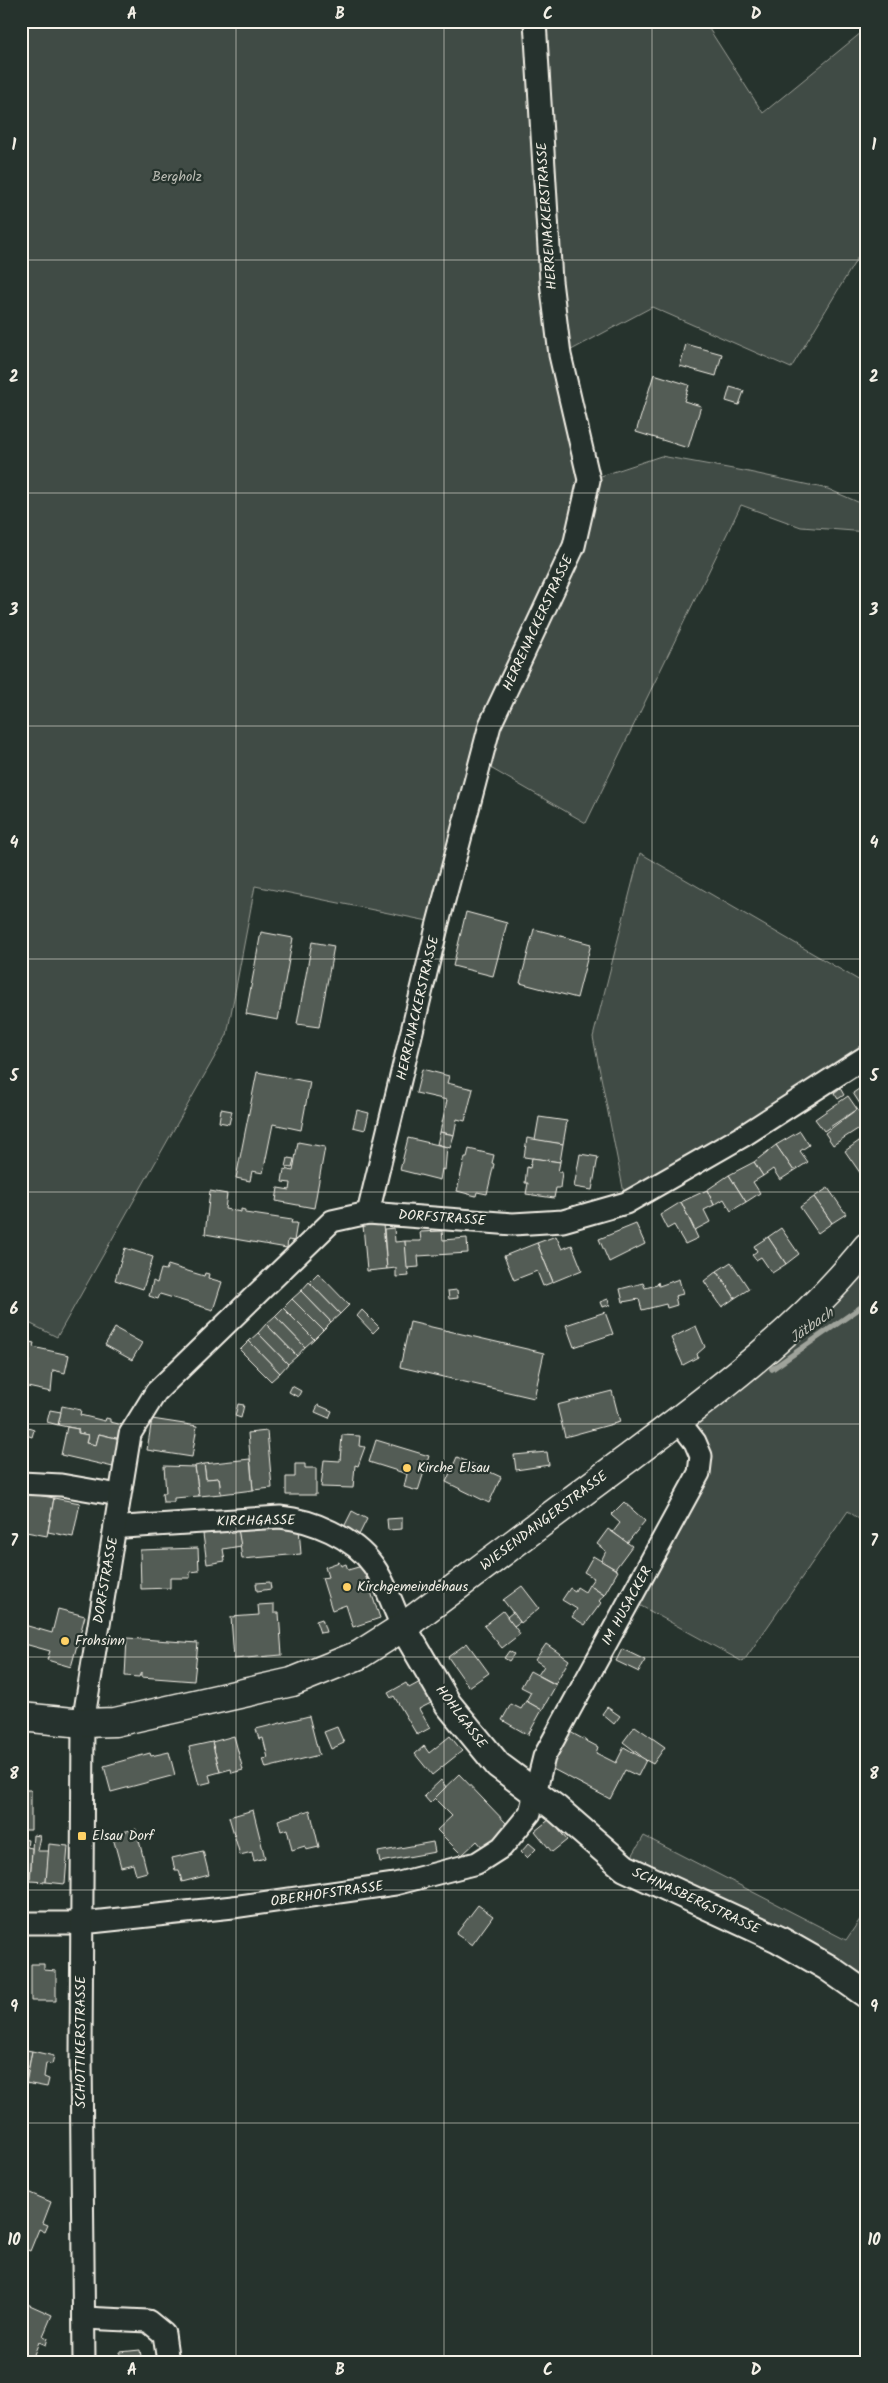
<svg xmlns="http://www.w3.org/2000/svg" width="888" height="2383" font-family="Kalam,sans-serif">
<rect width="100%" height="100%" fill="#26332d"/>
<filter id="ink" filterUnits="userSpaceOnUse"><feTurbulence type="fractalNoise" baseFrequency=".02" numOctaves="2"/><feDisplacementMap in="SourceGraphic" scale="10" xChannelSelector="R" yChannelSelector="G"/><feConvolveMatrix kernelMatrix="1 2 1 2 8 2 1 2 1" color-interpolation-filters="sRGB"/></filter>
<g filter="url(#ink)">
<g fill="#414b45" stroke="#9a9e96">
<polygon points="21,21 704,21 763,113 867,28 867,242 791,368 652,307 560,356 589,480 661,456 744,471 828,489 867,506 867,532 801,527 741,505 586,823 480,762 438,923 255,886 227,1035 57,1337 21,1319"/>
<polygon points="640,853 867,985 867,1056 626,1203 593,1037"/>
<polygon points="867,1247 867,1525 848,1511 743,1662 630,1600 699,1473 678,1420"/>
<polygon points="644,1836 846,1940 867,1909 867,1995 625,1868"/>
</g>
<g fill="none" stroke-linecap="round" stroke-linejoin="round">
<polyline stroke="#9fa39b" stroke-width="5.5" points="772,1369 867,1303"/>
</g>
<g fill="#525c55" stroke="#f4f1e8">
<polygon points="686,344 722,354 716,376 680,366"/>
<polygon points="654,374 689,385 684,401 701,406 688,448 636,432"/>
<polygon points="730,387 744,391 739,405 726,401"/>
<polygon points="466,912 507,923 493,976 453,966"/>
<polygon points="534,929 591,944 577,998 520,983"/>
<polygon points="261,932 293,938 278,1020 246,1014"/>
<polygon points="312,942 334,946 319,1027 297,1024"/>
<polygon points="422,1069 449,1076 447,1083 473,1089 465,1121 457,1119 454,1135 440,1132 447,1100 416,1093"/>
<polygon points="257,1072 310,1082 301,1130 273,1124 263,1173 252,1171 250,1181 236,1178"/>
<polygon points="866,1084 867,1103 862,1107 853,1093"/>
<polygon points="840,1088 844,1095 838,1099 834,1093"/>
<polygon points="848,1096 857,1109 824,1131 815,1119"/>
<polygon points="221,1109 232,1111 229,1124 219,1122"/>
<polygon points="857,1109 867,1123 833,1145 825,1133"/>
<polygon points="357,1110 369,1113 365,1130 353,1127"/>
<polygon points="539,1117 567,1121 563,1144 535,1140"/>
<polygon points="800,1131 809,1145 800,1151 808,1162 794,1171 776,1145"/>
<polygon points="440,1132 454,1135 450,1148 437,1144"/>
<polygon points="867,1136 867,1153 859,1141"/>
<polygon points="408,1138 447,1147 445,1170 442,1169 440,1180 400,1170"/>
<polygon points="527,1138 563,1144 560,1162 524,1157"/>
<polygon points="859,1141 867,1153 867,1174 863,1177 845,1151"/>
<polygon points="298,1142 325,1147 314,1208 276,1201 278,1188 290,1190 291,1183 282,1182 284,1169 293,1171"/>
<polygon points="776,1145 794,1171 780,1180 773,1169 763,1176 754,1162"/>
<polygon points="469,1149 494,1155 492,1163 494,1164 487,1194 477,1192 476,1196 457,1191 465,1157 467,1157"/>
<polygon points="580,1154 598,1157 592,1190 574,1187"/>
<polygon points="288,1158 294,1159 292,1168 286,1167"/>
<polygon points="532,1158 560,1162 558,1172 562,1172 560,1188 556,1188 554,1198 526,1194 528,1183 525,1183 527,1167 530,1168"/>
<polygon points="754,1162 763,1176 753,1182 760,1193 746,1202 729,1175"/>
<polygon points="729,1175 746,1202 731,1211 724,1199 714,1205 707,1190"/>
<polygon points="828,1188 846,1214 832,1223 814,1197"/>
<polygon points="707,1190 714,1205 704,1210 710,1222 695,1230 681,1202"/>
<polygon points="210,1191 227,1194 225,1209 241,1212 241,1209 245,1210 245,1213 292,1220 291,1223 297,1223 294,1241 288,1240 287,1248 205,1234"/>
<polygon points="814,1197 832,1223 818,1233 800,1207"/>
<polygon points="681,1202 698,1238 685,1244 674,1225 667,1229 660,1215"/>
<polygon points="383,1224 387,1269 367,1271 363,1225"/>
<polygon points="636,1224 645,1244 609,1262 599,1239"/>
<polygon points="394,1228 395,1242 405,1241 409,1276 396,1277 396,1268 387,1269 384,1229"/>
<polygon points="781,1228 799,1254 786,1264 768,1237"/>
<polygon points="442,1231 443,1240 467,1238 468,1253 418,1256 419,1267 407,1268 405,1241 421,1241 420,1232"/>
<polygon points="556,1236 562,1249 572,1245 582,1270 553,1282 537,1243"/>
<polygon points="768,1237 786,1264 772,1273 761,1257 756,1260 752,1255 757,1251 754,1246"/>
<polygon points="537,1243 553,1282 543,1286 537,1271 514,1280 504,1256"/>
<polygon points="125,1248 153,1257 143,1289 115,1280"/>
<polygon points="731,1262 749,1289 735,1298 717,1271"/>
<polygon points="168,1265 204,1276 205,1273 209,1274 208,1278 222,1282 213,1310 160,1294 158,1299 149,1296 153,1281 157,1283 161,1269 166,1270"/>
<polygon points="717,1271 735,1298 722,1307 704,1281"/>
<polygon points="318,1273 349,1305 340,1314 309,1282"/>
<polygon points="679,1279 683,1294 675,1296 677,1305 667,1308 666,1304 642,1310 639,1299 623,1302 620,1289 643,1283 645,1288 657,1285 658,1282 659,1286"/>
<polygon points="309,1282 340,1314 331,1322 301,1291"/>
<polygon points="457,1290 458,1298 449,1299 448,1291"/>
<polygon points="301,1291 331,1322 323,1330 292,1299"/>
<polygon points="292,1299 323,1330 314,1339 283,1308"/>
<polygon points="608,1299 610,1305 602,1307 600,1302"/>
<polygon points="283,1308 314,1339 305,1347 275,1316"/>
<polygon points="362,1310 379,1327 373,1333 357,1316"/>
<polygon points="605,1312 613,1334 574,1347 566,1325"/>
<polygon points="275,1316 305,1347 297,1356 266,1324"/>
<polygon points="410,1322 544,1353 534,1398 400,1367"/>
<polygon points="266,1324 297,1356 288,1364 258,1333"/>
<polygon points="696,1326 705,1347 697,1354 698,1357 683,1365 671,1338"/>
<polygon points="115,1328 142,1343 132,1360 105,1345"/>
<polygon points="258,1333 288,1364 280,1373 249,1341"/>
<polygon points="22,1340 34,1343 33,1347 69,1355 65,1373 53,1370 51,1392 23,1386 29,1361 21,1359"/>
<polygon points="249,1341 280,1373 271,1381 240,1350"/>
<polygon points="292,1386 301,1391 298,1397 289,1392"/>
<polygon points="612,1391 620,1422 565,1437 557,1405"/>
<polygon points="238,1404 244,1405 241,1418 235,1416"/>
<polygon points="318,1405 332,1411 329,1418 315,1412"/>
<polygon points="62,1406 81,1410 80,1415 105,1421 106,1418 110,1419 110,1422 123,1425 120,1439 99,1434 96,1445 86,1443 88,1435 78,1433 78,1429 58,1425"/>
<polygon points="50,1410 61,1412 58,1425 47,1422"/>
<polygon points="152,1419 197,1426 192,1457 147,1450"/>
<polygon points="25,1427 34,1430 32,1437 23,1434"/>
<polygon points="67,1427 78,1429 78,1433 88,1435 86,1443 96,1445 99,1434 120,1439 113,1467 61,1455"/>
<polygon points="267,1431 272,1488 253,1490 248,1433"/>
<polygon points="342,1435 360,1436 359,1446 365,1447 358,1466 355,1465 353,1488 321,1487 324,1460 340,1461"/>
<polygon points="376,1440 429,1456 418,1491 404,1487 407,1474 369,1462"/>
<polygon points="547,1452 549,1465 516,1470 514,1455"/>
<polygon points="457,1457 501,1477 489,1503 446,1482"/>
<polygon points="250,1459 253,1490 221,1494 219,1478 206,1479 204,1464"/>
<polygon points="204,1464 206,1479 219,1478 221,1494 199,1496 195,1466"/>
<polygon points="295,1464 305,1464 305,1468 316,1468 316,1495 286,1495 286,1477 295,1477"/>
<polygon points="164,1466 195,1467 199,1496 174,1498 174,1502 163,1502 162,1493 166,1493"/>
<polygon points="21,1492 54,1498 47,1536 21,1531"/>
<polygon points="54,1498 80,1503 73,1537 48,1532"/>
<polygon points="624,1502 645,1521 627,1543 613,1532 620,1523 611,1515"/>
<polygon points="352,1511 367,1519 359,1535 344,1527"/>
<polygon points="402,1518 402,1529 388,1530 387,1519"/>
<polygon points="275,1526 299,1528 301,1554 242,1559 238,1529"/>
<polygon points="238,1529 241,1546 223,1549 225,1561 207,1564 203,1534"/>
<polygon points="608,1529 632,1546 615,1569 601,1561 606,1551 597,1544"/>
<polygon points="198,1548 199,1571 190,1572 190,1578 170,1578 170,1588 141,1589 140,1550"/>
<polygon points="593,1556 618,1571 604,1595 589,1585 594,1578 584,1572"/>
<polygon points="339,1562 341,1566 346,1564 348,1570 362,1566 380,1618 353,1627 346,1605 332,1610 322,1578 328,1577 325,1567"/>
<polygon points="270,1582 271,1589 257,1591 256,1583"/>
<polygon points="589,1585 604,1595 599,1601 601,1603 585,1625 572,1617 577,1609 562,1600 570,1588 575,1591 577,1587 585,1592"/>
<polygon points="522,1586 539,1608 521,1623 503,1600"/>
<polygon points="274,1604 274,1613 279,1613 282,1655 234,1659 231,1617 259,1615 258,1605"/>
<polygon points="58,1609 85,1616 71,1667 47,1660 50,1651 21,1643 21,1624 52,1633"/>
<polygon points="503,1611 520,1634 502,1648 484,1626"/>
<polygon points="513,1612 520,1622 514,1626 507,1617"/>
<polygon points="322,1619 326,1632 320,1633 316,1621"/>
<polygon points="127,1638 198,1643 194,1681 141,1677 141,1672 139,1677 125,1676"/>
<polygon points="467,1643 489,1673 469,1687 448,1657"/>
<polygon points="546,1644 569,1660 555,1684 538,1675 544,1666 535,1660"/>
<polygon points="622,1649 645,1660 639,1672 616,1661"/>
<polygon points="509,1651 514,1654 509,1661 504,1658"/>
<polygon points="530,1671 556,1685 542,1710 526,1701 531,1692 521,1687"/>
<polygon points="422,1681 433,1702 419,1709 430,1728 417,1735 394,1696 391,1698 388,1693 406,1683 409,1688"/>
<polygon points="526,1701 542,1710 528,1735 502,1720 511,1704 521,1709"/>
<polygon points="607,1707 620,1716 614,1724 602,1714"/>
<polygon points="309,1716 319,1755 266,1768 263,1759 268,1758 263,1738 259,1739 256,1729"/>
<polygon points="635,1726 665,1747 653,1764 640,1757 641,1756 623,1742"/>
<polygon points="337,1727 344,1743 331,1749 324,1732"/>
<polygon points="570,1732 598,1747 596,1753 616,1763 624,1747 646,1760 638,1776 625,1770 610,1799 551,1768"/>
<polygon points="234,1736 243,1770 232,1773 231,1769 220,1772 212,1742"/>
<polygon points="450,1736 462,1751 432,1775 415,1754 424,1746 429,1753"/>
<polygon points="212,1742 220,1772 209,1775 211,1782 199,1785 189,1747"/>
<polygon points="169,1752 175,1775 111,1792 104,1766 150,1753 151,1756"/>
<polygon points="459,1774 509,1826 484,1849 477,1841 462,1855 437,1830 452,1816 434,1798"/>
<polygon points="441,1780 446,1787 430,1803 424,1796"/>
<polygon points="21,1790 31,1790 31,1830 23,1830 23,1826 21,1826"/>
<polygon points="253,1810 265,1858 254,1861 252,1852 240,1855 229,1817"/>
<polygon points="310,1810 319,1847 306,1850 305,1846 292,1850 287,1829 281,1831 278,1820"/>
<polygon points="550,1819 567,1840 552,1852 535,1831"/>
<polygon points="136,1829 147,1872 136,1875 133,1864 121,1867 112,1834"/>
<polygon points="33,1835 40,1836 37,1851 49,1851 46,1882 30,1881"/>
<polygon points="21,1839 28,1840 27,1847 32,1848 30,1881 21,1880"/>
<polygon points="433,1842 435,1852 380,1862 378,1852"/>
<polygon points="529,1843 536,1849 527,1858 521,1852"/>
<polygon points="49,1844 68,1846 65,1884 46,1882"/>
<polygon points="203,1851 209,1875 182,1882 179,1870 175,1870 172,1858"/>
<polygon points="478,1905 493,1916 472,1945 456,1934"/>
<polygon points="31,1964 44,1964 44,1970 56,1971 56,2001 31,2001"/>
<polygon points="21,2049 32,2051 26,2083 21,2082"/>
<polygon points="32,2051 54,2056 52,2064 46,2063 44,2077 49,2079 47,2087 26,2083"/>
<polygon points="23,2190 51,2202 43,2223 48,2225 45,2232 39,2229 30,2251 21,2247"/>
<polygon points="23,2302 52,2315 43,2336 48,2338 46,2345 39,2342 31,2362 21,2360 21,2307"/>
<polygon points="140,2350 142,2362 121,2362 120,2352"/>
</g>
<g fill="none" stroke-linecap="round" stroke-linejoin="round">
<defs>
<g id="minor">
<polyline points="368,1213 438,923 490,725 574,546 589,480 560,355 551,281 535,21"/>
<polyline points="21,1483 61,1485 119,1495"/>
<path d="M115,1526L124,1527L280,1517C312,1520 353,1537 373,1565C387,1584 392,1607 403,1627"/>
<polyline points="21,1923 82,1923 233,1907 395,1884 477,1863 502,1847 530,1813 544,1757 699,1473 701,1456 695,1442 678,1420"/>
<polyline points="84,2318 148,2321 164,2334 168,2362"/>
<polyline points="84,2362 81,2055 83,1723 130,1434 156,1392 332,1221 368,1213 513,1224 563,1221 626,1203 743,1136 867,1056"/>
</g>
<polyline id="tertiary" points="403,1627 448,1704 498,1765 557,1809 625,1868 778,1939 827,1967 867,1995"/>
<path id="secondary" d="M21,1717L83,1723L115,1722L292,1682L359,1655L403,1627C479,1570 554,1513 630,1457C712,1395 802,1329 867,1247"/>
</defs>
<use href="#minor" stroke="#f4f1e8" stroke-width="25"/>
<use href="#tertiary" stroke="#f4f1e8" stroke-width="30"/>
<use href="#secondary" stroke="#f4f1e8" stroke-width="31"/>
<use href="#minor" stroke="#26332d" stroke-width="21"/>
<use href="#tertiary" stroke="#26332d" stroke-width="26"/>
<use href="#secondary" stroke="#26332d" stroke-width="28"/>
</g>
</g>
<path fill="none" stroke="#f4f1e8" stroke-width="1" stroke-opacity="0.55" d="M236,21V2362M444,21V2362M652,21V2362M21,260H867M21,493H867M21,726H867M21,959H867M21,1192H867M21,1424H867M21,1657H867M21,1890H867M21,2123H867"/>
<g fill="#ffd166" stroke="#26332d" stroke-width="2">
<circle cx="407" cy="1468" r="5"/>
<circle cx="347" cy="1587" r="5"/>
<circle cx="65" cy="1641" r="5"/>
<rect x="77" y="1831" width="10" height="10" rx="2.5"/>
</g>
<g text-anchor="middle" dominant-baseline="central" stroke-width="4.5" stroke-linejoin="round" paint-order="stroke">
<g font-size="14" fill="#bebfb7" stroke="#26332d">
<text x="177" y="177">Bergholz</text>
</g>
<g font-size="14" fill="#f4f1e8" stroke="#26332d">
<text transform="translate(547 216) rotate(-94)">HERRENACKERSTRASSE</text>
<text transform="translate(538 623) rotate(-65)">HERRENACKERSTRASSE</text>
<text transform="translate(418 1008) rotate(-77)">HERRENACKERSTRASSE</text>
<text transform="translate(442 1218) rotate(4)">DORFSTRASSE</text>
<text transform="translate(256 1521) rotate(-1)">KIRCHGASSE</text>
<text transform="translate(544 1521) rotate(-37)">WIESENDANGERSTRASSE</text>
<text transform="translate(106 1580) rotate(-80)">DORFSTRASSE</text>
<text transform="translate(627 1606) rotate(-61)">IM HUSACKER</text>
<text transform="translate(461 1717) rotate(53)">HOHLGASSE</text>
<text transform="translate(327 1894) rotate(-8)">OBERHOFSTRASSE</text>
<text transform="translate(696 1901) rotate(25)">SCHNASBERGSTRASSE</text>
<text transform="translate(81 2042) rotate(-90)">SCHOTTIKERSTRASSE</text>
</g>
<g font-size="14" fill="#f4f1e8" stroke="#26332d" text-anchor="start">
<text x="417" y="1468">Kirche Elsau</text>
<text x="357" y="1587">Kirchgemeindehaus</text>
<text x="75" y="1641">Frohsinn</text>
<text x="92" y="1836">Elsau Dorf</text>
</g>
<g font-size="15" font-style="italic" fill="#bcbdb5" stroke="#26332d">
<text transform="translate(812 1326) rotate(-35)">Jätbach</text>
</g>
</g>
<rect width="888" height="2383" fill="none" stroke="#26332d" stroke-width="55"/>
<rect x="28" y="28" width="832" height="2328" fill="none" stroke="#f4f1e8" stroke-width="2"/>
<g font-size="16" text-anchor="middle" font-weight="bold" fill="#f4f1e8">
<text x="132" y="19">A</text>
<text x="340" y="19">B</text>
<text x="548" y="19">C</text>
<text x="756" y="19">D</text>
<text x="14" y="150">1</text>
<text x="874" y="150">1</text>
<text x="14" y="382">2</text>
<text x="874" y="382">2</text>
<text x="14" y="615">3</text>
<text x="874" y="615">3</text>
<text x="14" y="848">4</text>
<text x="874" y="848">4</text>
<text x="14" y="1081">5</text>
<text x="874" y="1081">5</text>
<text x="14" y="1314">6</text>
<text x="874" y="1314">6</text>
<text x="14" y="1546">7</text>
<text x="874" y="1546">7</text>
<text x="14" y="1779">8</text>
<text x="874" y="1779">8</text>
<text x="14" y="2012">9</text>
<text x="874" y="2012">9</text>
<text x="14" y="2245">10</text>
<text x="874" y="2245">10</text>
<text x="132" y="2375">A</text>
<text x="340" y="2375">B</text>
<text x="548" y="2375">C</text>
<text x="756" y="2375">D</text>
</g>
</svg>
